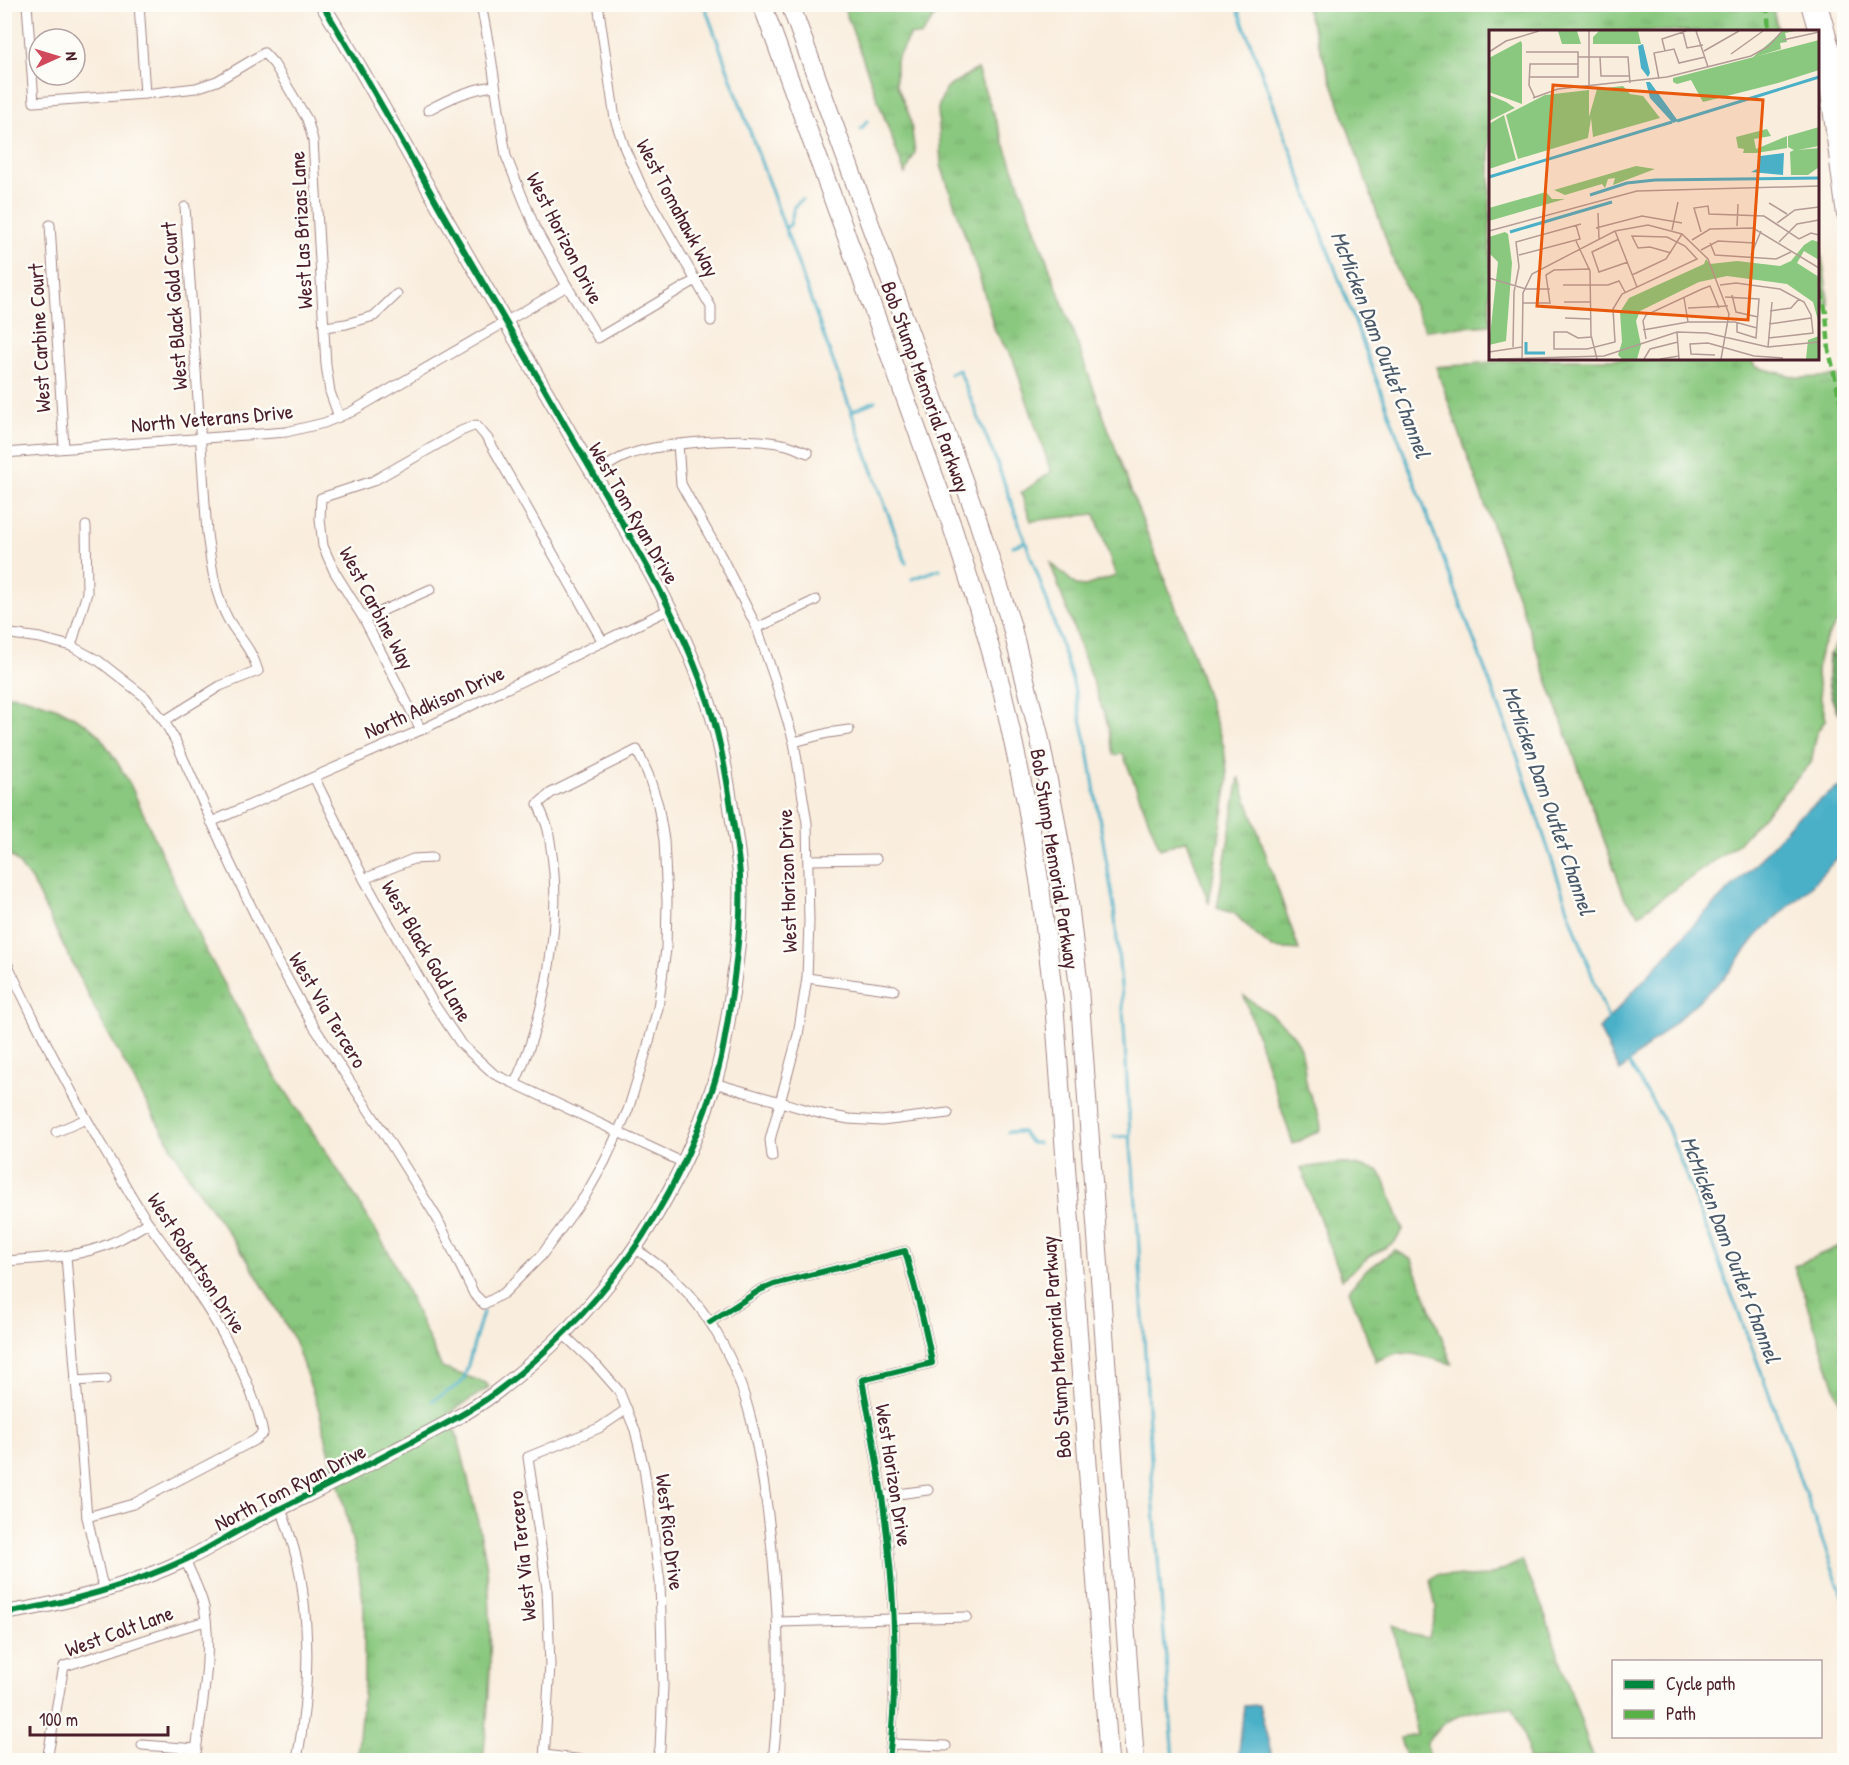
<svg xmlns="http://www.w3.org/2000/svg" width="1849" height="1765" font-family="'Patrick Hand',sans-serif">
<defs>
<pattern id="grass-tufts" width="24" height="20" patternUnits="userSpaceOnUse" patternTransform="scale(1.5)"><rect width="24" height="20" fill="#89c87e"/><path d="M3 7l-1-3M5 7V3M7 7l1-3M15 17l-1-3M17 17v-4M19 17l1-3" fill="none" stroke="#78ab6d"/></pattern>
<pattern id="forest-crowns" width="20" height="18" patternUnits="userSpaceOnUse" patternTransform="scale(1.5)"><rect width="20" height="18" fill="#6eac6d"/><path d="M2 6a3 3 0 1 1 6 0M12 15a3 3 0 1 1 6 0" fill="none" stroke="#5c8b5a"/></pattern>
</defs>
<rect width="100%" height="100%" fill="#fdfcf7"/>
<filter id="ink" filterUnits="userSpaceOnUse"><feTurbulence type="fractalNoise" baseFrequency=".0167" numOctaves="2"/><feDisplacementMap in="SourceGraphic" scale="12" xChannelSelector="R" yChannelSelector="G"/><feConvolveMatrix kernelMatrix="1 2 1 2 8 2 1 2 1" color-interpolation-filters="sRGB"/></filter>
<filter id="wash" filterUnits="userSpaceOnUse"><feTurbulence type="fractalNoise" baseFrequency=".008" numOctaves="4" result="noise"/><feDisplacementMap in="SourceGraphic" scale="24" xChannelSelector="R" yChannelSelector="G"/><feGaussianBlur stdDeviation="1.35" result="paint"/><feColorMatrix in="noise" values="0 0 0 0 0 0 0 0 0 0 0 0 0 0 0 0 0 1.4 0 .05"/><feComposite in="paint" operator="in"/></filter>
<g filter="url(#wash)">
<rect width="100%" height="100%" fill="#f9eddd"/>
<g fill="url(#grass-tufts)" stroke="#6a7454" stroke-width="1.5">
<polygon points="843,5 955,5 934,17 921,36 910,35 896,60 896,83 910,117 915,153 905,174"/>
<polygon points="1305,5 1772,5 1778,31 1490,32 1490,325 1425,330 1395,265"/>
<polygon points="977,69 1131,491 1191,647 1224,747 1228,781 1209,904 1187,840 1160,849 1123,754 1114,755 1108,725 1050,562 1076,585 1085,586 1116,576 1095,514 1031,521 1021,493 1051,472 1013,359 995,331 981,282 941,165 938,108 945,89"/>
<polygon points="1818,232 1829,305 1818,301"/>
<path d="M1526,359H1750L1756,367L1800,378L1843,376L1844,383V615C1838,620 1834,627 1830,633C1809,664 1818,686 1826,719L1817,732L1811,763L1738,844L1639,914L1625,899L1436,367Z"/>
<polygon points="1844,632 1844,667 1838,658 1829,655"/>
<path d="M4,694L24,697L58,708L85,723L99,735L116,760L131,786L203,945L273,1072L355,1196L392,1258L442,1368L486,1383L489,1387L448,1414C460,1438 464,1463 470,1488C477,1518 485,1548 488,1578C493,1639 490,1700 483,1760H357L364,1682V1608L358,1566L342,1496L334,1471L319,1410L293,1337L248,1261L191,1180L153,1115L98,1015L31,880L14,858L5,853Z"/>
<polygon points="1239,777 1299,950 1272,948 1256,935 1235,914 1217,908"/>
<path d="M1244,996C1261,1008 1295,1028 1301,1049C1305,1062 1304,1077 1308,1090C1313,1104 1321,1114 1321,1130L1293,1144Z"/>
<polygon points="1342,1163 1378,1170 1385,1181 1403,1230 1395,1242 1370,1256 1342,1279 1301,1168"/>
<polygon points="1844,1244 1844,1414 1794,1266"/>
<polygon points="1395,1250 1412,1260 1452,1364 1414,1354 1397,1353 1376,1361 1349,1290 1364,1272"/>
<path d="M1522,1561L1543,1609L1594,1760H1528L1527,1745L1513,1707C1478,1709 1448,1711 1426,1743L1430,1756L1436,1760H1406L1400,1738L1417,1735L1393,1625L1408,1634L1429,1638L1436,1608L1430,1580L1438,1574L1468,1577L1489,1576Z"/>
</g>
<path fill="url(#forest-crowns)" stroke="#5c664c" stroke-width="1.5" d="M1829,655L1838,658L1844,667V712L1838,714C1827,690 1827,680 1829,655Z"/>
<g fill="#49b0c8" stroke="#4a687a" stroke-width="1.5">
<polygon points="1844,785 1844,851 1805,892 1759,933 1726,976 1620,1071 1599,1029 1701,917 1753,867 1795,819 1834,790"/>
<polygon points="1259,1705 1273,1760 1238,1760 1244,1706"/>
</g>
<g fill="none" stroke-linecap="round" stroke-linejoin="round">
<g stroke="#49b0c8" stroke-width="3">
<polyline points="704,4 906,563"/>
<polyline points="1236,4 1518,758 1569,912 1609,1022"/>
<polyline points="861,129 867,121"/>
<polyline points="785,228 790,225 794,207 802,199"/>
<polyline points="950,374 959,370 997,463 1046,598 1072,679 1088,750 1114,907 1123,1008 1130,1136 1137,1214 1153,1495 1174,1760"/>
<polyline points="852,411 875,401"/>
<polyline points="1013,546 1024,542"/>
<polyline points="912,579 940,569"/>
<polyline points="1627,1060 1667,1126 1757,1361 1844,1600"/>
<polyline points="1008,1132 1022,1132 1031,1143 1038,1143"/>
<polyline points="1114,1137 1130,1136"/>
<polyline points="432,1401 460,1384 464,1379 483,1312"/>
</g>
</g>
</g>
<g filter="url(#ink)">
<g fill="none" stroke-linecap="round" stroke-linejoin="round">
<defs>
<g id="street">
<polyline points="27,4 34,102 145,94 196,88 217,81 264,53 274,64 307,119 313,140 326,365 330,392 339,417"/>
<polyline points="139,4 145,94"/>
<polyline points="481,4 491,57 506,156 535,228 567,286 598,338 694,281"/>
<polyline points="598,4 615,119 625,149 641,185 711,307 711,321"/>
<path d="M428,110C450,98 470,89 495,86"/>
<polyline points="50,225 64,448"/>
<polyline points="325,327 346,324 374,316 397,294"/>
<polyline points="678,444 681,484 722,558 757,628 775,680 794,742 807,823 809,922 807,978 798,1035 770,1140 772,1157"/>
<polyline points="4,453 286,432 324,423 351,412 567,286"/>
<path d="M593,475C602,469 611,463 621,458C654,442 746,436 782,444C791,445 799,450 808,453"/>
<polyline points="364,619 431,589"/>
<polyline points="757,628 816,600"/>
<path d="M4,633L40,638L71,646L99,661L145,697L164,721L175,740L230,863L276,958L311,1022L385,1135L437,1218L474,1294L484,1304L504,1293L541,1256L585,1196L605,1161L628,1110L648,1045L658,1008L666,949L667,901L664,840L658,805L648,774L637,750L551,793L538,804C541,811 544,818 547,826C549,833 550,841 551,848C563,921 545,1017 515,1083"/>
<polyline points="71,646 87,593 86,526"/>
<path d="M164,721L220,686L258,671C252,649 239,638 228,619C214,594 211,561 207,534L185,207"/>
<polyline points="421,730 364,619 334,571 323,546 320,519 321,498 373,481 461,431 476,425 488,439 603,642"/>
<polyline points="794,742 828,733 849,730"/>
<polyline points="314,777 364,879 432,1001 461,1044 494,1074 684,1163"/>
<polyline points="211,822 421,730 670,609"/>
<polyline points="809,860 876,859"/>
<polyline points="364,879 413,859 432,858"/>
<path d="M4,957C38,1029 74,1100 115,1168C126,1186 136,1205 148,1222C157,1236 168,1249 177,1263C213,1315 250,1371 263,1433L255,1440L133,1504L87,1517"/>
<polyline points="807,978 894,990"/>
<polyline points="714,1083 822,1114 849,1119 882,1121 948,1113"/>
<polyline points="56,1132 86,1119"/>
<path d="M635,1249C673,1272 700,1302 721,1341C749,1391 759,1450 767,1507C778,1591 783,1676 773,1760"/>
<polyline points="66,1256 87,1517 101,1579 106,1592"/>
<path d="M4,1261C40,1258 78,1258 111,1243C124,1238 136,1230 148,1223"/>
<path d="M710,1322L760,1290L774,1284L905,1251C915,1288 926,1325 932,1363L862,1380C887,1506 904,1633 889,1760"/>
<polyline points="563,1334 597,1366 619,1391 635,1430 644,1468 660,1582 663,1686 660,1748 657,1760"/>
<polyline points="75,1381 106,1379"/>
<polyline points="883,1496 928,1490"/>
<path d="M281,1509C291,1536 300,1565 303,1594C310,1649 307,1706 297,1760"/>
<path d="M185,1560C192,1575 200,1591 204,1607C214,1654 200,1713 195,1760"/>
<polyline points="779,1622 967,1617"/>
<polyline points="891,1744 946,1746"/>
<polyline points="142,1745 197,1749"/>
<polyline points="545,1755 583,1760"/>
<path d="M47,1760L64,1666C112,1652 158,1634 206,1621"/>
<polyline points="544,1760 550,1665 547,1589 528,1457 599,1428 627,1409"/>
</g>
<g id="secondary">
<polyline points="1808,4 1816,32"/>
<polyline points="1820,4 1832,47 1844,133"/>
<polyline points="1818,35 1826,77 1844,215"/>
<path d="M4,1613C69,1603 127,1587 187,1559C209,1548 230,1535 252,1523C299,1499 347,1476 394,1451C428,1433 464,1416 495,1393C599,1314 674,1211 713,1087C723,1057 727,1025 732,993C737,956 742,915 740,877C739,856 735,835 732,814C726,772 719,730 704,690C670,593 611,507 561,418C521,347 479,277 439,207C401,139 363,71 322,4"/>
</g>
<g id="highway">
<polyline points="762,4 951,523 983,623 1002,690 1027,806 1040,886 1054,1002 1109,1760"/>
<polyline points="790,4 978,521 1011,624 1039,735 1055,816 1067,886 1079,988 1135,1760"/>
</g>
</defs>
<use href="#street" stroke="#a28684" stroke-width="11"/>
<use href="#secondary" stroke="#a28684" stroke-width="16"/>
<use href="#highway" stroke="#a28684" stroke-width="20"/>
<use href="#street" stroke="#fff" stroke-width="9"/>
<use href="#secondary" stroke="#fff" stroke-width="14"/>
<use href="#highway" stroke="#fff" stroke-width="18"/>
<g stroke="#57b146" stroke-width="4.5" stroke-dasharray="9 4.5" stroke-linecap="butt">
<polyline points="1767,4 1769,32"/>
<polyline points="1818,278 1826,313 1829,350 1844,419"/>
</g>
<defs>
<g id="cycleway">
<path d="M710,1322L760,1290L774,1284L905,1251C915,1288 926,1325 932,1363L862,1380C887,1506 904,1633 889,1760"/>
<path d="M4,1613C69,1603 127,1587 187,1559C209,1548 230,1535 252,1523C299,1499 347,1476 394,1451C428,1433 464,1416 495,1393C599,1314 674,1211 713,1087C723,1057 727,1025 732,993C737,956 742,915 740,877C739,856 735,835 732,814C726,772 719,730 704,690C670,593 611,507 561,418C521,347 479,277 439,207C401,139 363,71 322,4"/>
</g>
</defs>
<use href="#cycleway" stroke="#fdfcf7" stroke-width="10"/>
<use href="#cycleway" stroke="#00873e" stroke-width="6"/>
</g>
</g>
<g text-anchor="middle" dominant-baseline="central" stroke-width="5" stroke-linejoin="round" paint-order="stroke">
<g font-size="21" fill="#4a1f2b" stroke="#fdfcf7">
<text transform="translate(678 208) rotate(62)">West Tomahawk Way</text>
<text transform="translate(301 230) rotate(-93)">West Las Brizas Lane</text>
<text transform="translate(565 238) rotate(63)">West Horizon Drive</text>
<text transform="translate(174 306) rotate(-94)">West Black Gold Court</text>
<text transform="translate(39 338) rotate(-93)">West Carbine Court</text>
<text transform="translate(926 387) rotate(70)">Bob Stump Memorial Parkway</text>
<text transform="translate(212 418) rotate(-5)">North Veterans Drive</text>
<text transform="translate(634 513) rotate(60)">West Tom Ryan Drive</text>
<text transform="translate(377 608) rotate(62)">West Carbine Way</text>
<text transform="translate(434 702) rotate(-24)">North Adkison Drive</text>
<text transform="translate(1055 859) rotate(81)">Bob Stump Memorial Parkway</text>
<text transform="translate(787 881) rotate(-92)">West Horizon Drive</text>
<text transform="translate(427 951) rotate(60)">West Black Gold Lane</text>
<text transform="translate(328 1010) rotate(59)">West Via Tercero</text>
<text transform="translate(197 1263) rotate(57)">West Robertson Drive</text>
<text transform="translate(1056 1347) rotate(-94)">Bob Stump Memorial Parkway</text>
<text transform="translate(894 1475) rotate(81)">West Horizon Drive</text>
<text transform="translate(290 1487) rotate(-27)">North Tom Ryan Drive</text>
<text transform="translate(670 1532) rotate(83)">West Rico Drive</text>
<text transform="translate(522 1556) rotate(-96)">West Via Tercero</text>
<text transform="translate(119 1631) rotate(-20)">West Colt Lane</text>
</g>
<g font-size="22" font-style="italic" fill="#4a596a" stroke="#fdfcf7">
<text transform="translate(1381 344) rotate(69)">McMicken Dam Outlet Channel</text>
<text transform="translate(1549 800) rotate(71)">McMicken Dam Outlet Channel</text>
<text transform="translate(1731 1249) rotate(69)">McMicken Dam Outlet Channel</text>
</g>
</g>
<g transform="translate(1489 30)">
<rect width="330" height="330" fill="#f9eddd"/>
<path d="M69,1H88L92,14H73ZM110,1H149L152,14H104V7ZM330,10V40L289,53L214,72L202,50L188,54L184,52V48ZM32,11L33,14V74L0,62V28ZM134,56L141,64L154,66L171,88L104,107L102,88L99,108L29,129L17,85L56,65L100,60V87L108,59ZM0,65L17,72L26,78L0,91ZM15,85L27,130L0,139V94ZM330,97V116L309,120L330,118V137L319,145H302L301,122L305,120L299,117V106ZM278,99L282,106L265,109L267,119L298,106V118L267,123H254L255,119L249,118L247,107ZM147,136L166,139L124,155L126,148L119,149L116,158L113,154L76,165L65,160ZM57,162L63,169H76L0,191V178ZM16,202L19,204L23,233L17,311L0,315L9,232L0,223V207ZM323,210L330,212V230L315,221L308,233L330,247V294L324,272L298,254L238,246L210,252L151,281L147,291L152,315L148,329H133L129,325L133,312L131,282L140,268L215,234L217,229L221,234L248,231L291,236L302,231L315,215ZM330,306V329H317L319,310Z" fill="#89c87e"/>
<path d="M294,1H306L296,3L298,12L291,13L292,19L263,28Z" fill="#89c87e"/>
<path d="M154,14L161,43L159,47L152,38L149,16ZM157,52H161L189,91L184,93L161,68ZM295,123L294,145L262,142L270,138L271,126Z" fill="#49b0c8"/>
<path fill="none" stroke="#49b0c8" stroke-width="3" d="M188,91L330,47M0,147L183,92M101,165L138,153L166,150L330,148M21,202L123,172M37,312V323H56"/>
<path fill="none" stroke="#b39b96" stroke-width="1.5" d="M100,1V56M207,1L219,37M194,2L198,18L214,15M294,10L330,2M176,21L173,9L197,1M215,21L250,1M0,22L17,11L50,1M37,22H89V47H40M242,24L274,1M89,27H139L141,53M111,27L112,46H140M170,49L165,23L185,19L190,33L216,27M44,68L69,59L178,47L262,26L280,16L293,1M46,68L40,55L41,34H89M280,173L298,184M109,183L110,209M288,193L306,180L330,177M248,196L249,174M107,198L153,186L193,193M183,200L189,172M0,201L148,161L330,156M126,201L148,257M212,202L205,178L219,176L220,184L275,186L310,209L322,203L330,205M130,209L103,222L110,242L139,232M203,210L221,199L264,198L330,238M87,211L101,241L102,305L108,329M290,212L308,194L330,190M221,213L226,225L287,229L302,222M212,220L229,211L266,213M30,225L91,209L87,195M262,225L272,201M143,245L177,229L193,204M0,248L37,259H61M74,255H119L130,251L136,262M231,255L247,253L291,259L315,272L322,285L324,303L279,308M243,265L247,282L269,287M236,267L270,269L267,308L248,302V292M195,268L199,292M75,272H102M34,273H61L57,245L65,240L101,239M199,278L239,276M281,281L302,278L310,269M76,288L102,289M280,294L322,288M154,300L199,292H246L268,298M188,302L190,329M103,307L89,308L78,302H65V319H98L126,312L124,279L133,264L208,229L196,216L178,207L143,206L149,218L161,217L182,223M157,309L154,291L157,285L213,259L221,256L230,278M24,317L25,262L30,237L27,212L92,194M279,317L283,272M0,322L33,317M226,325L202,324L201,314L219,313L265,326L294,328M9,329L115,326L188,302L218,303L279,317L330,312M33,329L34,263L43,244L126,201L159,195L193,204L219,229L240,284L232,329M155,329L161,319L189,312M171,329L190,326"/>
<path fill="#e8590c" fill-opacity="0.15" stroke="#e8590c" stroke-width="3" d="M64,55L274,70L259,290L48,276Z"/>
<rect width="330" height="330" fill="none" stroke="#4a1f2b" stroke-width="3"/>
</g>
<rect width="1849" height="1765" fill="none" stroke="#fdfcf7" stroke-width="24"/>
<rect x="1612" y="1660" width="210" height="78" fill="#fdfcf7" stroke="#b5a4a5" stroke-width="1.5"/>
<rect x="1624" y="1680" width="30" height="9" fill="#00873e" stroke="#b5a4a5" stroke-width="1.5"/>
<text x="1666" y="1690" font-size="18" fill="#4a1f2b">Cycle path</text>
<rect x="1624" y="1710" width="30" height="9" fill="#57b146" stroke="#b5a4a5" stroke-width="1.5"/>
<text x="1666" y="1720" font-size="18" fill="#4a1f2b">Path</text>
<g transform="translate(57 57) rotate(86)"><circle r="28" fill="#fdfcf7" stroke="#b5a4a5" stroke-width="1.5"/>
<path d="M0-4.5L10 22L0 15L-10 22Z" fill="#d1495b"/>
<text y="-9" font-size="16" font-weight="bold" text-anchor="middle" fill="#4a1f2b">N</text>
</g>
<path d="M30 1726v9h138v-9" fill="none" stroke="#4a1f2b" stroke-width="3"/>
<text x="39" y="1726" font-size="18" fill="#4a1f2b" stroke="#fdfcf7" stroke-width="4.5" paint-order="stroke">100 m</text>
</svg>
